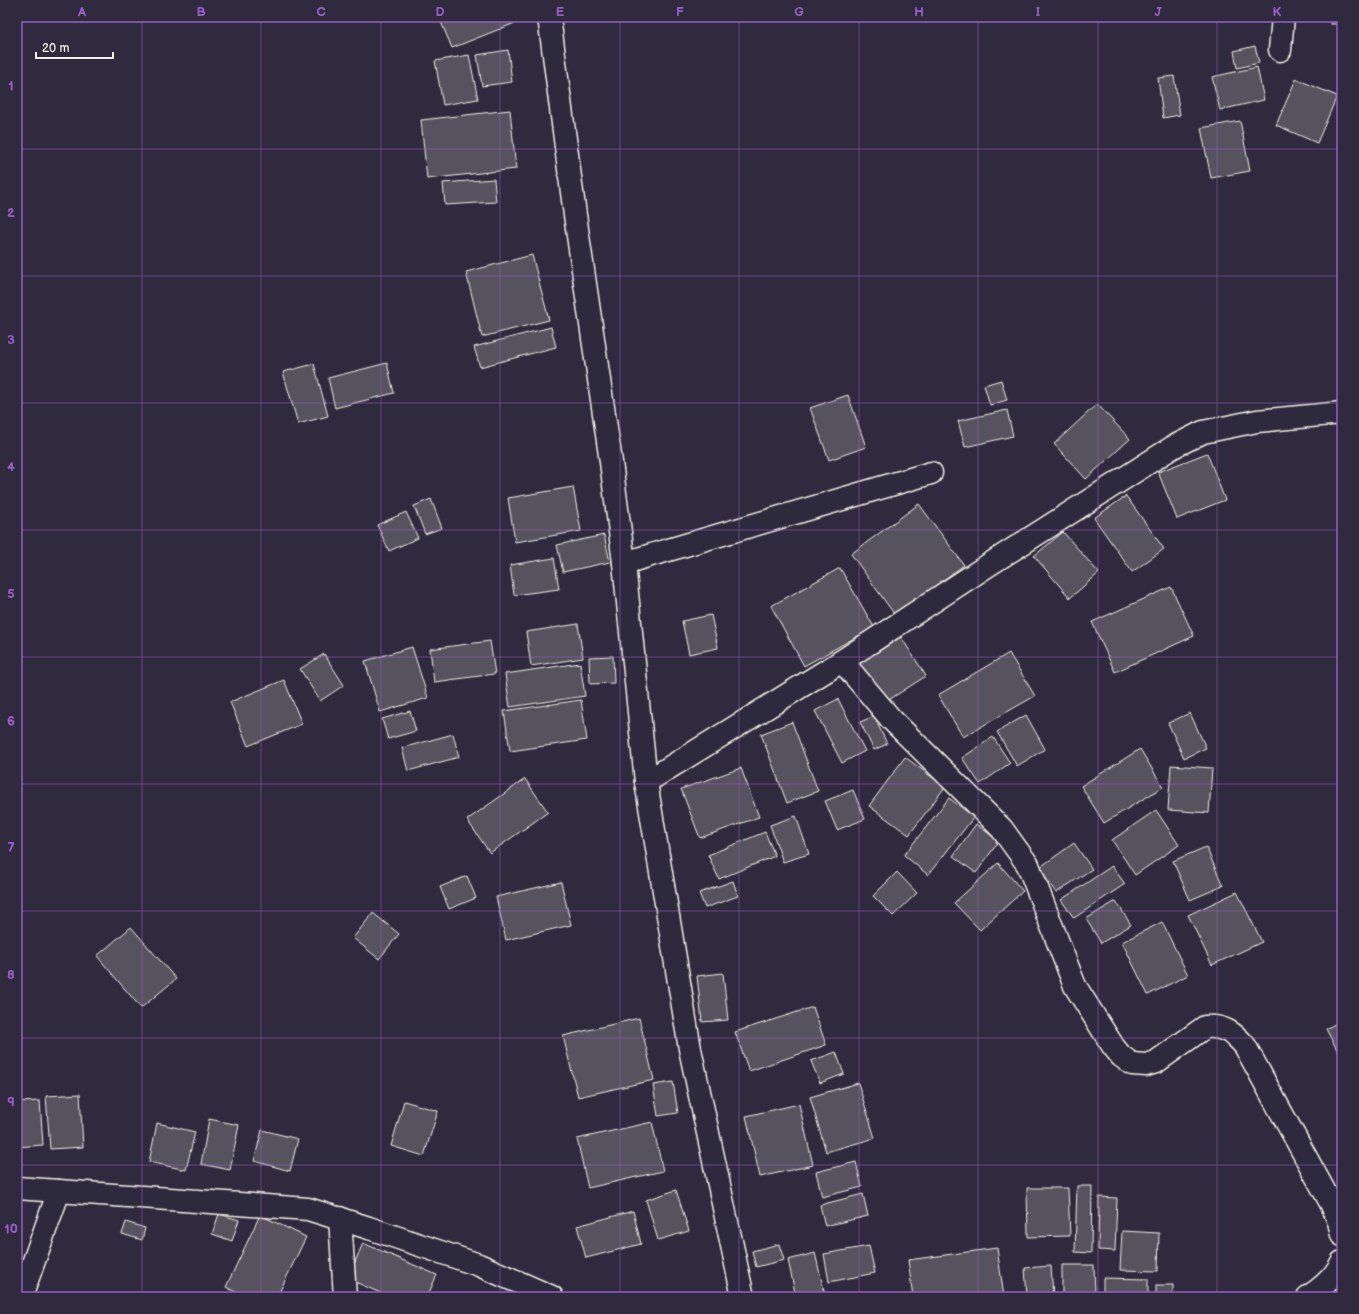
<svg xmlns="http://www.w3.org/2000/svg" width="1359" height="1314" font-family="'Balsamiq Sans',sans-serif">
<rect width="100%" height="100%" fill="#2f2a3d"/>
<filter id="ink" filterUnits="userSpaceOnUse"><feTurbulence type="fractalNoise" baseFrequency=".025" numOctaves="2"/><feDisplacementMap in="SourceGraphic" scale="8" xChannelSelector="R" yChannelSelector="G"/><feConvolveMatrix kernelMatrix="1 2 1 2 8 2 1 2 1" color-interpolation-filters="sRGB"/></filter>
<g filter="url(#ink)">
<g fill="#56525f" stroke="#f4f1e8">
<polygon points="453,17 519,17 520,21 452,48 441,22"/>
<rect x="1331" y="17" width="11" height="7"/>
<polygon points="1255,46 1259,63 1237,68 1234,51"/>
<polygon points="508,50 512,82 482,86 477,55"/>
<polygon points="469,55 478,99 443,105 435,61"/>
<polygon points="1257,67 1264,100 1220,110 1212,77"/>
<polygon points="1174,76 1180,115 1163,118 1158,78"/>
<polygon points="1296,79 1337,96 1317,143 1276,125"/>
<polygon points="510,110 516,169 427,179 421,120"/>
<polygon points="1240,121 1250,171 1211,178 1201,128"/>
<polygon points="494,179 496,202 445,205 443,183"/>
<polygon points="532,255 549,320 482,337 466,272"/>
<polygon points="551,327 556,347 480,367 474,347"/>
<polygon points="387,363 394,393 335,408 328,378"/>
<polygon points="314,364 328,416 298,424 283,372"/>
<polygon points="1001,380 1007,400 990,405 984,385"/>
<polygon points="848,395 866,447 829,460 810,408"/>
<polygon points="1097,404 1130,439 1086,479 1054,444"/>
<polygon points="1007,410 1013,436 965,447 958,421"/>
<polygon points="1207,453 1225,500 1177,519 1158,472"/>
<polygon points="573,487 581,531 515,542 508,498"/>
<polygon points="1126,496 1164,549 1132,572 1094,518"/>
<polygon points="431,499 442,528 425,534 414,506"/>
<polygon points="919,504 964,565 895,615 851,554"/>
<polygon points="406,512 418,538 389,551 377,525"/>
<polygon points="1063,532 1099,573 1070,598 1034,556"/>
<polygon points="604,535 610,562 563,572 557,545"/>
<polygon points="554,558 559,589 514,595 510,565"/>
<polygon points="840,568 874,627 804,666 771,606"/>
<polygon points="1171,587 1194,636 1115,672 1092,622"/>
<polygon points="711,615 718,648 689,654 682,621"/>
<polygon points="578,624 583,658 531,666 526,632"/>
<polygon points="901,637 926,676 884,703 859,664"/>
<polygon points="490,641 495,674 434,682 430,649"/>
<polygon points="412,647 428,698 380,712 365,661"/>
<polygon points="1009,653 1035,696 963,737 938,695"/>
<polygon points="324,654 344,685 320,701 300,669"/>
<polygon points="613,656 614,683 590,684 589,657"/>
<polygon points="580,663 585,696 510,707 505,674"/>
<polygon points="284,680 302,724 248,746 230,702"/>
<polygon points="838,699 865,751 842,763 815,711"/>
<polygon points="581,700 587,740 510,751 504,711"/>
<polygon points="410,711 416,731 388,739 382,719"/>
<polygon points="1190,713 1206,748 1184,758 1168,723"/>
<polygon points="1026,715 1045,749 1017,766 997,732"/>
<polygon points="874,716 887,744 874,750 860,722"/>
<polygon points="792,722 818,791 787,803 761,734"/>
<polygon points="453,734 459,757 408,771 402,748"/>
<polygon points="993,737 1010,763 980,784 962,758"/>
<polygon points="1140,749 1163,787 1104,823 1081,786"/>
<polygon points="905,757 945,787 909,835 869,806"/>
<polygon points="1171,765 1212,768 1209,813 1168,810"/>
<polygon points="741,768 759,817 700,838 681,789"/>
<polygon points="525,779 548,812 490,853 467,820"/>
<polygon points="853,790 865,819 837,830 825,801"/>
<polygon points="949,798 974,817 928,875 904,855"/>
<polygon points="1156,810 1179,845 1135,875 1112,840"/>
<polygon points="796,816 809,854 783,862 770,825"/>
<polygon points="976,824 999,841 976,873 953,856"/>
<polygon points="765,832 775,856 719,879 708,855"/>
<polygon points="1074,843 1092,869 1056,893 1039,868"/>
<polygon points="1206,847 1223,886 1190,900 1173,861"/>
<polygon points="998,863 1023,891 980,930 954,903"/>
<polygon points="1112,866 1125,884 1074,918 1061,900"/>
<polygon points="897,872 917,893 893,916 873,896"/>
<polygon points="467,876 476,898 449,909 440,887"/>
<polygon points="733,881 738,896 705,908 699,893"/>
<polygon points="561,882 571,925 506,940 496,897"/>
<polygon points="1237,892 1262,942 1212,965 1188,915"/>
<polygon points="1116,901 1131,925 1101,943 1086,919"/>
<polygon points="373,913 399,934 379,959 353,938"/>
<polygon points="1162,922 1188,975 1148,995 1122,942"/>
<polygon points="131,927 176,979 141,1008 97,956"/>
<polygon points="723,973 728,1020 702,1022 697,976"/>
<polygon points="813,1007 826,1045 749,1071 735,1032"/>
<polygon points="639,1018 654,1080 578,1097 563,1036"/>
<polygon points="1342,1020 1342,1059 1326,1029"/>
<polygon points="836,1052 844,1074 820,1083 811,1061"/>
<polygon points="673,1082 678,1113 658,1116 653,1085"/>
<polygon points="858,1083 875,1138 826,1152 810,1097"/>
<polygon points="80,1094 83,1147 50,1149 46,1096"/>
<polygon points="40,1101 43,1145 17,1147 17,1102"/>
<polygon points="404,1101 438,1111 424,1156 391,1146"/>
<polygon points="799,1104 813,1165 760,1177 746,1116"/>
<polygon points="209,1119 239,1125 230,1170 201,1164"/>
<polygon points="652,1122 663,1171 588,1188 577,1139"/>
<polygon points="157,1123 195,1132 186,1170 149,1162"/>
<polygon points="262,1130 298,1139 290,1171 254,1161"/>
<polygon points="856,1162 862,1187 822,1197 816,1172"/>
<polygon points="1077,1186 1092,1186 1091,1253 1075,1252"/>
<polygon points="1027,1188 1068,1188 1070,1236 1028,1237"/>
<polygon points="676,1190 689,1231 658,1240 646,1200"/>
<polygon points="863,1194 868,1216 825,1226 820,1205"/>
<polygon points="1099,1197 1117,1198 1115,1251 1098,1250"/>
<polygon points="633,1211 641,1244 586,1258 577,1226"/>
<polygon points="219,1214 239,1220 232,1241 212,1234"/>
<polygon points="260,1215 306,1237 277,1297 245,1297 226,1287"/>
<polygon points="126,1222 145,1228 142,1240 122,1234"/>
<polygon points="1122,1231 1159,1233 1158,1271 1120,1270"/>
<polygon points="363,1243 437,1275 427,1297 390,1297 348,1279"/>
<polygon points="779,1244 784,1260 756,1267 752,1251"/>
<polygon points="869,1246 875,1273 829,1282 824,1254"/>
<polygon points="997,1248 1004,1297 913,1297 908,1260"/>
<polygon points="815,1253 825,1295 815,1297 796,1297 788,1260"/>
<polygon points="1062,1265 1094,1265 1095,1297 1062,1297"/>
<polygon points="1051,1266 1053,1297 1027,1297 1025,1268"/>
<polygon points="1103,1278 1148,1279 1148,1297 1103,1297"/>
<rect x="1156" y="1285" width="17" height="12"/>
</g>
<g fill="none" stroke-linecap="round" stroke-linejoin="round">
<defs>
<g id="minor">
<polyline points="549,17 575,215 611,462 624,563 646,782 690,1049 743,1297"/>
<polyline points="1280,50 1283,17"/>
<polyline points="624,563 931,473"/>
<path d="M842,661L891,719L1002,829L1028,865L1075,986L1113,1046L1121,1056L1132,1064L1146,1065L1156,1062L1205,1027C1223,1025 1234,1033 1245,1046L1332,1205L1339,1222L1342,1235"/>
<polyline points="646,782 842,661 990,564 1173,447 1203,432 1257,421 1342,413"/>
<polyline points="17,1188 308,1209 369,1228 479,1265 552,1297"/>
<polyline points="340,1218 345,1297"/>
<polyline points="21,1297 59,1191"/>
<path d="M1308,1297C1322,1288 1335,1277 1342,1262"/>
</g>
</defs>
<use href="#minor" stroke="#f4f1e8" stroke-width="25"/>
<use href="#minor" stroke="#2f2a3d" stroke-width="22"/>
</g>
</g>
<path fill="none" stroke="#995dc9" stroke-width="1" stroke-opacity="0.55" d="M142,17V1297M261,17V1297M381,17V1297M500,17V1297M620,17V1297M739,17V1297M859,17V1297M978,17V1297M1098,17V1297M1217,17V1297M17,149H1342M17,276H1342M17,403H1342M17,530H1342M17,657H1342M17,784H1342M17,911H1342M17,1038H1342M17,1165H1342"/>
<rect width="1359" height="1314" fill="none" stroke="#2f2a3d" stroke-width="44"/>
<path d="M36 52v6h77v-6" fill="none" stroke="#f4f1e8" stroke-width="2"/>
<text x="42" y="52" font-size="12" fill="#f4f1e8" stroke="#2f2a3d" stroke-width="3" paint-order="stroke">20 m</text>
<rect x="22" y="22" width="1315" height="1270" fill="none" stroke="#995dc9" stroke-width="1.5"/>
<g font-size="13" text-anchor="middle" font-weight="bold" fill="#995dc9">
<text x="82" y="16">A</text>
<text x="201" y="16">B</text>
<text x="321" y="16">C</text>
<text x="440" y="16">D</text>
<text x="560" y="16">E</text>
<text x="680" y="16">F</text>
<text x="799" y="16">G</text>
<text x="919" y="16">H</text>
<text x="1038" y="16">I</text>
<text x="1158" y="16">J</text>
<text x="1277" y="16">K</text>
<text x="11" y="90">1</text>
<text x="11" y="217">2</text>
<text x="11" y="344">3</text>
<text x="11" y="471">4</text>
<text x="11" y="598">5</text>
<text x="11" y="725">6</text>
<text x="11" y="852">7</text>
<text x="11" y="979">8</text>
<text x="11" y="1106">9</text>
<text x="11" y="1233">10</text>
</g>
</svg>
